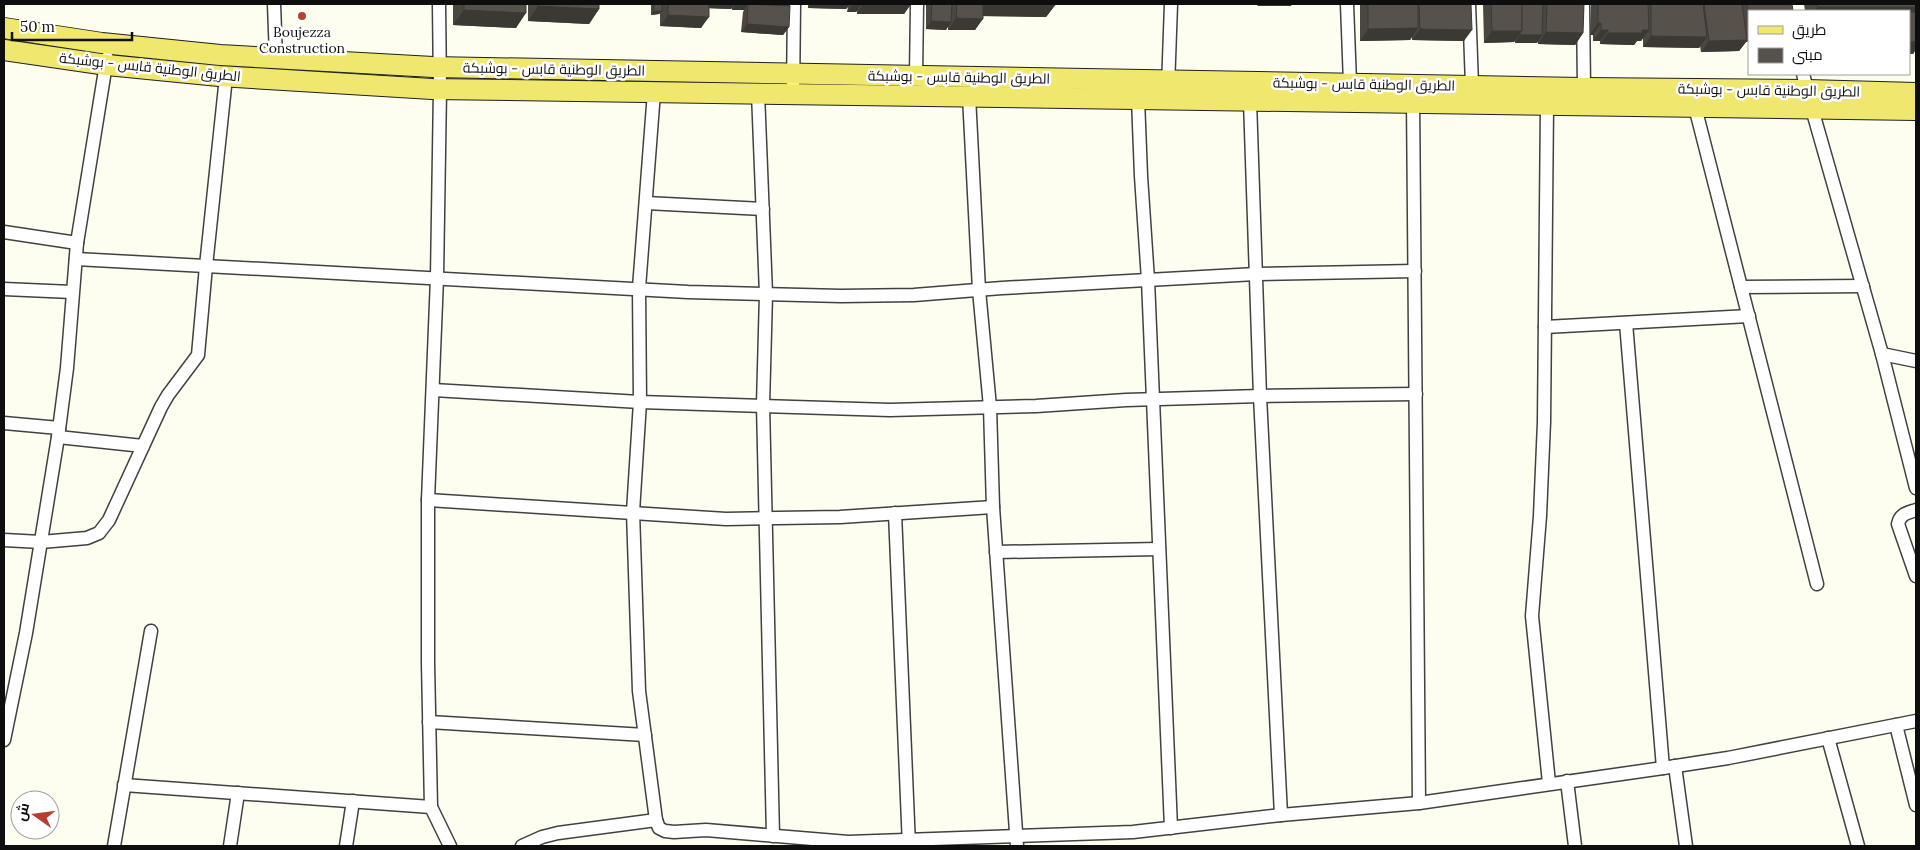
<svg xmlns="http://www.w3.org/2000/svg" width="1920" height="850" font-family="Lora,Cairo,serif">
<rect width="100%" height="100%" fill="#fefef0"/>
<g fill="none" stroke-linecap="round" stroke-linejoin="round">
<defs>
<g id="street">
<polyline points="274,4 276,58"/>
<polyline points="1347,4 1350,83"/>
<polyline points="1469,4 1472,85"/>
<polyline points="1583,4 1584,88"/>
<polyline points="1803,74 1812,109 1882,354 1916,488"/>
<polyline points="916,76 917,4"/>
<polyline points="1168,87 1171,4"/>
<polyline points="654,92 639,288 640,402 633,512 639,691 656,820 659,828 665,831 674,832 706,830 848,842 1133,832 1281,815 1419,803 1663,768 1728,758 1916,721"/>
<polyline points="758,93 766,294 763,405 773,836"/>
<polyline points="793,94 794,4"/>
<polyline points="969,96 979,290 990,407 993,507 1017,846"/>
<polyline points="1413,98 1419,803"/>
<polyline points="1138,99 1141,176 1148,280 1171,828"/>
<polyline points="1250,101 1260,396 1281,815"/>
<polyline points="1547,105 1544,422 1540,516 1532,616 1549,783"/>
<polyline points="1695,107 1817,584"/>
<polyline points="646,203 763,209"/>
<polyline points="4,232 77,243"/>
<polyline points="76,259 688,292 841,296 914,295 1002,288 1256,274 1415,271"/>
<polyline points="1741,287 1863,286"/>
<polyline points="4,289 72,292"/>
<polyline points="1626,323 1663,768"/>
<polyline points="1545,327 1749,316"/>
<polyline points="1882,354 1916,361"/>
<polyline points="433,390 640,402 890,410 1036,406 1126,400 1260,396 1416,394"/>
<polyline points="4,423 59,428"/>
<polyline points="58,437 143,446"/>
<polyline points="428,500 726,519 840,517 993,507"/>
<path d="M1916,510C1907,513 1900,514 1898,524L1916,576"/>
<polyline points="895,513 909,846"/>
<polyline points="4,540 41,542 87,538 99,533 109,520 161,407 168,395 198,355 206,266 226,77"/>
<polyline points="996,552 1159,549"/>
<polyline points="429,722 645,735"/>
<polyline points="1896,725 1916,805"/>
<polyline points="1828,738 1858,846"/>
<polyline points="4,740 26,633 58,437 67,368 77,243 107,58"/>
<polyline points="1675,766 1686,846"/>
<polyline points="1567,781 1575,846"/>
<polyline points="124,785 431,807 450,846"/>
<polyline points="431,807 428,663 428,500 437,278 440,89 439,4"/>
<polyline points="114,846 151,631"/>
<polyline points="230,846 238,793"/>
<polyline points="346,846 353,801"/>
<polyline points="522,846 542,837 558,833 656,820"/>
</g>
<g id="primary">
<polyline points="4,28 102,43 220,55 433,67 1584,88 1807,90 1916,93"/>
<polyline points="4,50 107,65 219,76 432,89 1916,110"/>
</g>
</defs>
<use href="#street" stroke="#414141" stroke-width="15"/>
<use href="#primary" stroke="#1f1f1f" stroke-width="22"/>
<use href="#street" stroke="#fff" stroke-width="12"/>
<use href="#primary" stroke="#f0e76e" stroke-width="20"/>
</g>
<g fill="#4a4640">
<polygon points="453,4 526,4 516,28 453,25"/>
<polygon points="528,4 599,4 599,9 589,24 528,21"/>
<polygon points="651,4 791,4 789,6 789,27 783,35 741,32 743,12 744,10 732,10 732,8 731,9 709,8 701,28 660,26 660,13 659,14 651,15"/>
<polygon points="808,4 911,4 904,14 857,14 857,11 856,12 847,12 848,7 846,9 808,8"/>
<polygon points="926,4 1056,4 1046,17 983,16 975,30 948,30 948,26 946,30 926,29"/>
<polygon points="1360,4 1471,4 1464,41 1412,40 1412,37 1410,40 1360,41"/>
<polygon points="1483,4 1584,4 1583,33 1575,45 1538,44 1538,41 1537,43 1515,43 1515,41 1514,42 1484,43"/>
<polygon points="1591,4 1792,4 1749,11 1749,41 1746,42 1739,51 1701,52 1700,46 1699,48 1643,47 1643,38 1641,41 1637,41 1634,45 1600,44 1600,41 1593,41 1593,35 1590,35"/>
<polygon points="1804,4 1916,4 1916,49 1913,54 1909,11 1805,11"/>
</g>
<g fill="#3c3934">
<polygon points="704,4 735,4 731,9 701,8"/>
<polygon points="736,4 791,4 785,12 748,4 744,10 732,10"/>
<polygon points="811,4 850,4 846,9 808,8"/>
<polygon points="853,4 861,4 856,12 847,12"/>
<polygon points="863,4 911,4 904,14 857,14"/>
<polygon points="984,4 1056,4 1046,17 976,16"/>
<polygon points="1259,4 1292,4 1291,6 1257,6"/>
<polygon points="538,6 599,9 589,24 528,21"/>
<polygon points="1818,7 1916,7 1916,16 1909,22 1909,11 1815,11"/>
<polygon points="464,10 526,13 516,28 453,25"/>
<polygon points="654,11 662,11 659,14 651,15"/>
<polygon points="668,15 709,17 701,28 660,26"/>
<polygon points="956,18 983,19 975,30 948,30"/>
<polygon points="931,21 951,22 946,30 926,29"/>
<polygon points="1598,23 1601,23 1593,35 1590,35"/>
<polygon points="747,24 789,27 783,35 741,32"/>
<polygon points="1418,28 1410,40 1360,41 1368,29"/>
<polygon points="1420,29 1472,30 1464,41 1412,40"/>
<polygon points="1601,30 1608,30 1600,41 1593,41"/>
<polygon points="1642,30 1649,30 1641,41 1637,41 1634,45 1600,44 1608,33"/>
<polygon points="1492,31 1522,31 1514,42 1484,43"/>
<polygon points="1546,32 1583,33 1575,45 1538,44"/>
<polygon points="1749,33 1749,41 1746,42 1739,51 1701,52 1709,41 1744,40"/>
<polygon points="1520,35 1542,35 1537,43 1515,43"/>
<polygon points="1651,36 1707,37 1699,48 1643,47"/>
<polygon points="1909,42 1916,42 1916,49 1913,54 1909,54"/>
</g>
<g fill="#56514b" stroke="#3c3934">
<polygon points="464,4 526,4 526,13 464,10"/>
<polygon points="538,4 599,4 599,9 538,6"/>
<rect x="654" y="4" width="8" height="7"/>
<polygon points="668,4 709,4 709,17 668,15"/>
<polygon points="748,4 790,6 789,27 747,24"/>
<polygon points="932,4 952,4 951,22 931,21"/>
<polygon points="957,4 983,4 983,19 956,18"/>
<polygon points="1368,4 1418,4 1418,28 1368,29"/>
<polygon points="1419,4 1471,4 1472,30 1420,29"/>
<polygon points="1491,4 1522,4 1522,31 1492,31"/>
<polygon points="1522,4 1543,4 1542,35 1520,35 1520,33 1522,31"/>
<polygon points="1547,4 1584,4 1583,33 1546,32"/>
<polygon points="1598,4 1648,4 1649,30 1642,30 1642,33 1608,33 1608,30 1601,30 1601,23 1598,23"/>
<polygon points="1651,4 1703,4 1707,37 1651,36"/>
<polygon points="1704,4 1742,4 1747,40 1709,41"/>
<polygon points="1747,4 1792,4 1793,11 1749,11 1749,16"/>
<polygon points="1817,4 1916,4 1916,7 1818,7"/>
<rect x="1909" y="12" width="7" height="30"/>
</g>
<circle fill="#b5402f" stroke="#fff" stroke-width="2" cx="302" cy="16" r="5"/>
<g text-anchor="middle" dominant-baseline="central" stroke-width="5" stroke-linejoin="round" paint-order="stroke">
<g font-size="14" fill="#0e0e0e" stroke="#fff">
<text x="302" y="32">Boujezza<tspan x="302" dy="16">Construction</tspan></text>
</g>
<g font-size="14" fill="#0e0e0e" stroke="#fff">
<text transform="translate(150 67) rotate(6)">الطريق الوطنية قابس - بوشبكة</text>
<text transform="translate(554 69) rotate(1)">الطريق الوطنية قابس - بوشبكة</text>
<text transform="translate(959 77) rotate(1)">الطريق الوطنية قابس - بوشبكة</text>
<text transform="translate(1364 84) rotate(1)">الطريق الوطنية قابس - بوشبكة</text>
<text transform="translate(1769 90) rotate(1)">الطريق الوطنية قابس - بوشبكة</text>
</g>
</g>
<rect width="1920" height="850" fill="none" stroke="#0e0e0e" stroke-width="10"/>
<rect x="1748" y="10" width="162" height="65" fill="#ffffff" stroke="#9f9f9f"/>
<rect x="1758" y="26" width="25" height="8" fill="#f0e76e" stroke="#9f9f9f"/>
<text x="1792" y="35" font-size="15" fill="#0e0e0e">طريق</text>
<rect x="1758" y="48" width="25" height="15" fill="#56514b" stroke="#9f9f9f"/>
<text x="1792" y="60" font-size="15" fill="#0e0e0e">مبنى</text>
<g transform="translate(35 815) rotate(284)"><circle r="24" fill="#ffffff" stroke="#9f9f9f"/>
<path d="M0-4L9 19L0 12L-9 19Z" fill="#b5402f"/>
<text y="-8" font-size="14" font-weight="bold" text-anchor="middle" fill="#0e0e0e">ش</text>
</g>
<path d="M12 32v8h120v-8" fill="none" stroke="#0e0e0e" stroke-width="2.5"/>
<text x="20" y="32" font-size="15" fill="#0e0e0e" stroke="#ffffff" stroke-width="4" paint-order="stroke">50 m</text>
</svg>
